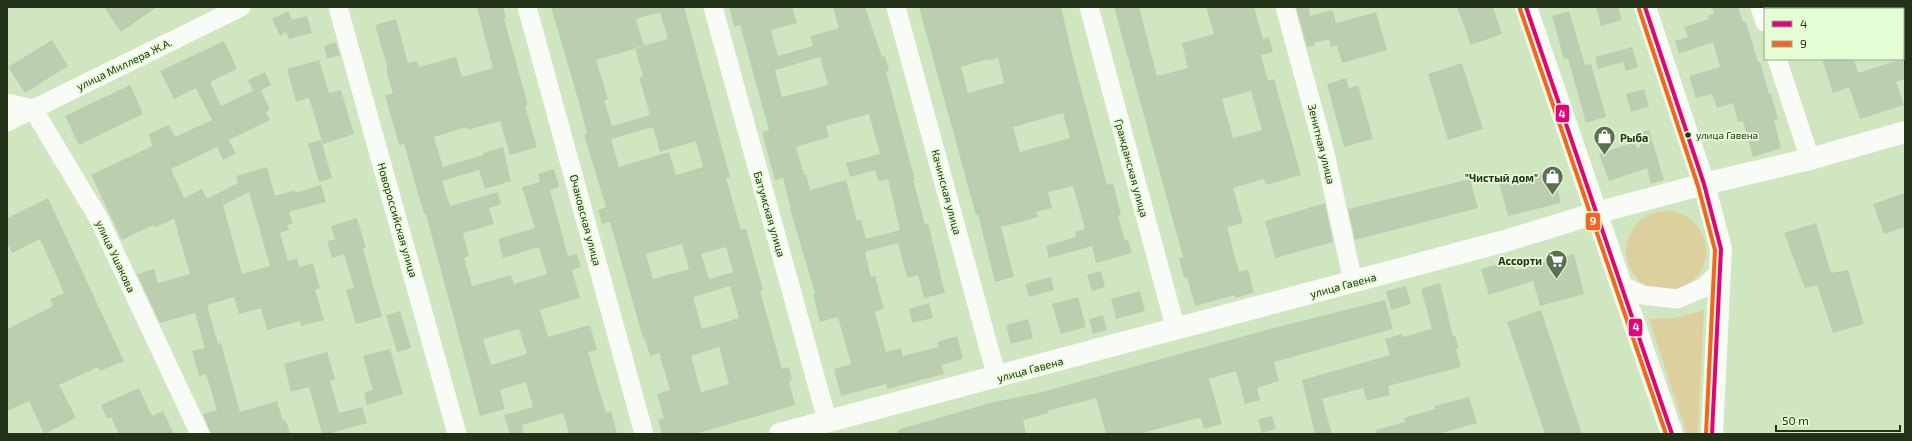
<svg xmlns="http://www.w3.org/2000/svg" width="1912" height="441" font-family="'Exo 2',sans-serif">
<rect width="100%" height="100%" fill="#d0e6c1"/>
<g fill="#ddcf9e">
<circle cx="1666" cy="251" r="40"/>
<polygon points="1704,310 1698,434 1687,434 1649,319 1675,318"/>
</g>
<g fill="#bcceb0" fill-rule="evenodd">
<polygon points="104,7 157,7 121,32"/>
<path d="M477,7H503L506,18L504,19L528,105L525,106L537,147L510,155L500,121L468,130L467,127L434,137L443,167L483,155V153L503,147L506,160L511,181L485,189L479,170L442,181L450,206L498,192L501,204L489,208L494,224L463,233L469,256L464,258L472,286L511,275L514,284L547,274L539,247L503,258L498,239L535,228L522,187L540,182L538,174L554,169L559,187L550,190L568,256L577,254L581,267L572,270L580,298L540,310L548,337L590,325L597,350L588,352L606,413L611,411L617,434H569L563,413L522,425L524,434H510L504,415L533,407L526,382L500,390L505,409L480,416L426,214H424L404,144L399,145L385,95L393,93L386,70L388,69L375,25L396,19L408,63L417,61L419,67L456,57L462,77L493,68ZM519,329L527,354L491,365L483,339Z"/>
<path d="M551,7H684L730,177L726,178L741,230L746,229L763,290L760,291L782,369L789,367L792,380L789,381L795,405L695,434H662L658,420L664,418L657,394L670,390L659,353L650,356L644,337L643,338L610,222L602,224L598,210L606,207L584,135L587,134L580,106ZM660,12L668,39L635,48L643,76L639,77L650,115L612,126L604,100L608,99L596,60L644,46L636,19ZM653,127L660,152L696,141L703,167L676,175L669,152L619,167L611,139ZM682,244L689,269L653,279L646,254ZM726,247L733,272L709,279L701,254ZM730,286L739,318L702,329L693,297ZM719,347L729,384L701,392L691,356Z"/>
<path d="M729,7H792L797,23L771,30L778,56L813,46L810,36L839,28L833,7H865L882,57L885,56L889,71L886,72L915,180H913L925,224L928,223L945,293L924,298L918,275L907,278L898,243L865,252L871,277L875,276L884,309L875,312L886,352L901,348L903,356L938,347L937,342L957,336L963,359L942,365L944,374L887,389L886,384L841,396L834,369L851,364L838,317L820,322L813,294L815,293L790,209H791L783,178L775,180L762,132L769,130L740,25L734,27ZM820,57L828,85L782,97L775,70ZM869,114L880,154L846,163L850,177L875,170L879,182L888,179L900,230L866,239L861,220L857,221L846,180L810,190L806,174H804L796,147L829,137L826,126Z"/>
<path d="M919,7H1061L1074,62L1107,185L1113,183L1121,215L1118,216L1125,241L1128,240L1132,253L1096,263L1092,246L1049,258L1046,246L1076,237L1075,232L1085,229L1073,186L1048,192L1052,208L1036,212L1038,217L1001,227L1014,277L995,282L978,215H976ZM998,58L1004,83L968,93L961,67L988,59L989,61ZM1063,113L1070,138L1020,152L1013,127Z"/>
<path d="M1114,7H1139L1157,76L1188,68L1182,43L1214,34L1206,7H1254L1263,39L1269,37L1273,52L1261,55L1268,81L1274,79L1301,175L1266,185L1264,179L1233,188L1243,223L1227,227L1239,272L1248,269L1254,293L1235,298V295L1195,306L1187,277L1184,278L1179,258L1183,257ZM1251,91L1262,130L1233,138L1222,99Z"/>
<polygon points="1296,7 1309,7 1310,16 1333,10 1336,23 1376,12 1387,50 1342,63 1337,45 1331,47 1329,39 1314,43 1314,46 1307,47"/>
<polygon points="1457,7 1493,7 1502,34 1471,45"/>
<polygon points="1596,7 1618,7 1622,20 1601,26"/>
<polygon points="1712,7 1738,7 1743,22 1746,22 1758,62 1760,62 1769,94 1771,94 1778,119 1774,120 1781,148 1753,157 1743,121 1738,122 1733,103 1717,108 1712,94 1696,98 1695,95 1689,76 1720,67 1713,42 1679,54 1675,41 1688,37 1684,27 1709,19 1708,16 1714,13"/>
<polygon points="288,11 292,20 307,16 312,33 289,39 286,32 280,36 272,19"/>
<polygon points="1569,11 1585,65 1591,64 1606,117 1586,123 1568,58 1564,59 1552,16"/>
<polygon points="52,40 68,66 25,93 8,67"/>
<path d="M224,41L237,69L210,82L221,106L253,91L248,80L265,72L271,85L261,90L270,110L266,112L270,120L229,140L236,154L223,160L217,147L171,169L184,198L202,189L207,199L238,183L236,176L267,167L275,196L295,190V193L321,185L326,202L289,212L293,223L287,225L289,230L280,233L288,261L297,258L299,267L313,263L320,288L315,290L324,320L301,326L300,321L267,330L261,308L239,314L234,297L207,305L218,344L221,343L240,412L277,401L283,421L286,420L290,434H211L203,414L217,410L206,374L199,376L192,351L205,348L195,313L160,323L137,274L154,269L158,283L190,274L174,219L154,228L153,225L122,240L91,175L152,146L149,134L169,125L175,137L212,120L196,88L174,99L160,71ZM249,192L270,266L242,274L223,205Z"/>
<polygon points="336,42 340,55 327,59 324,46"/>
<polygon points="1632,47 1638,67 1626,71 1623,62 1598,69 1595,57"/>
<polygon points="1905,58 1905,79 1896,82 1904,105 1860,119 1849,87 1833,93 1822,59 1854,59 1858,73"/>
<polygon points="319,60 329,93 341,90 354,134 323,144 309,98 296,102 287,69"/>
<polygon points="1462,63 1483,129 1448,140 1428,74"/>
<polygon points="1346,78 1349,88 1358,85 1373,139 1344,147 1327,84"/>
<polygon points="130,85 143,114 79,145 65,116"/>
<polygon points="1644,89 1649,106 1631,112 1626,94"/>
<polygon points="1649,130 1664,180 1651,184 1647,168 1609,181 1599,154 1634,142 1637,148 1641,147 1637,133"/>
<polygon points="321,140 332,178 319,182 308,144"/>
<polygon points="1553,170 1561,203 1508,216 1499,183"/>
<polygon points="1470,179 1478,208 1355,240 1348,209"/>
<polygon points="1905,193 1905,227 1884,234 1873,204"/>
<polygon points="48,198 124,361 100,371 98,367 59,385 76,418 44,434 29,401 7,411 7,329 53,306 50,299 64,293 40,239 12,253 7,243 7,218"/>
<polygon points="1325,203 1333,242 1275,258 1265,221"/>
<polygon points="357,218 366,248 363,249 382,317 356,324 346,290 354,288 344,254 332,258 327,241 335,239 331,226"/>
<polygon points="1816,223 1831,273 1848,270 1864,324 1833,333 1817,285 1805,288 1784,233"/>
<polygon points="1574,254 1584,294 1540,306 1533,281 1489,295 1481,269 1512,260 1515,270"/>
<polygon points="1101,271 1105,287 1092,291 1087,275"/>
<polygon points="1051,277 1054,290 1029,297 1025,284"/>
<polygon points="1440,283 1453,336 1455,336 1459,348 1456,349 1461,367 1388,386 1390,395 1367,401 1363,388 1322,399 1332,434 1315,434 1302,380 1390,355 1385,339 1402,334 1403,337 1432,329 1421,289"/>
<polygon points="1406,286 1411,304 1391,310 1386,291"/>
<polygon points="1140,291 1145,311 1116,319 1111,299"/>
<polygon points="1078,297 1086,327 1061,334 1052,304"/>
<polygon points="1385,300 1393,329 1274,362 1279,381 1257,388 1260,400 1245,404 1236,371 1209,379 1222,424 1204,429 1201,419 1198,418 1139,434 1106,434 1096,398 1047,411 1048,413 1023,420 1026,434 898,434 897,430 990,403 1042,392 1266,330"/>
<polygon points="929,303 933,318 912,323 909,309"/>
<polygon points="1541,310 1582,434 1545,434 1507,322"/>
<polygon points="400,311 411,348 397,352 386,315"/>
<polygon points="1103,315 1107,330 1093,334 1089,319"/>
<polygon points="1028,319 1033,338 1011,344 1006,325"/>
<polygon points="390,349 403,394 367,405 364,393 373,390 363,356"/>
<polygon points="327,352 335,379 330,380 339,413 362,407 367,423 328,434 322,434 309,387 291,392 284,364"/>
<polygon points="139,388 152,416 163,411 174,434 119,434 111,417 107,419 101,405"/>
<polygon points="1469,397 1477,423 1438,434 1377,434 1376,430 1405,422 1404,418 1435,409 1434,406"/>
<polygon points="1272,416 1276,429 1262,433 1258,419"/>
</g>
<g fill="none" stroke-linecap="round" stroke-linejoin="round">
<g stroke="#f8fbf6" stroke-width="19">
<polyline points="338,7 457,434"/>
<polyline points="527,7 644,434"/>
<polyline points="713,7 827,420"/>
<polyline points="896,7 997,378"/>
<polyline points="1089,7 1176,330"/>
<polyline points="1285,7 1325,153 1353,282"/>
<polyline points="1760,7 1765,22"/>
<polyline points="1777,59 1810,159"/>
<polyline points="7,103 33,109 99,219 200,434"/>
<polyline points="7,122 241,7"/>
<polyline points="1622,286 1643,295 1677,299 1703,288 1721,271"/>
</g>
<g stroke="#f8fbf6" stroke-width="22">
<polyline points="1526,7 1672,434"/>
<polyline points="1645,7 1704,184 1721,249 1712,434"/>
<polyline points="780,434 1505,241 1596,213 1704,184 1810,159 1905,132"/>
</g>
<defs>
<g id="bus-1">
<polyline points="1526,7 1672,434"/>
<polyline points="1645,7 1704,184 1721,249 1712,434"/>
</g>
<g id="bus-2">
<polyline points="1520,9 1666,434"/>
<polyline points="1639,9 1698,186 1715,250 1706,434"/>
</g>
</defs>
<use href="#bus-1" stroke="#e4fdd5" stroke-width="7"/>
<use href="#bus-2" stroke="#e4fdd5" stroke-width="7"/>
<use href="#bus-1" stroke="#e5007d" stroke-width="4"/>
<use href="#bus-2" stroke="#f26522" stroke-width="4"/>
</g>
<defs>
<symbol id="shop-pin" viewBox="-11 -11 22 30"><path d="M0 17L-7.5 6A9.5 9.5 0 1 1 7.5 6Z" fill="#5f7052" stroke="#e4fdd5"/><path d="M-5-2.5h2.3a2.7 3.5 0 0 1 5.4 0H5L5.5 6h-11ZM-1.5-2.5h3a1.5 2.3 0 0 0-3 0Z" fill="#fff"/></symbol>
<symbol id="supermarket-pin" viewBox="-11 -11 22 30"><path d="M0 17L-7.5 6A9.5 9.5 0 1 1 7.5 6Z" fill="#5f7052" stroke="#e4fdd5"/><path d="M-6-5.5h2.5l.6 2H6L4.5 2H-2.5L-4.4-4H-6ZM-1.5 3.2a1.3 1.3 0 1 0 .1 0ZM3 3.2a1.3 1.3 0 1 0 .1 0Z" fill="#fff"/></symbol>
</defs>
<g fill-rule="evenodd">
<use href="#shop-pin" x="1592" y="124" width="25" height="34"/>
<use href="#shop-pin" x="1540" y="164" width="25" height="34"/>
<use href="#supermarket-pin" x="1544" y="248" width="25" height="34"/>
</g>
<circle fill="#223117" stroke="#e4fdd5" stroke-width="1.5" cx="1688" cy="135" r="3.5"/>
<g text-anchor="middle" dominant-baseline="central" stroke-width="3.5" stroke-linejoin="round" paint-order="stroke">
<g font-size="10" fill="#223117" stroke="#e4fdd5" text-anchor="start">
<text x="1696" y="135">улица Гавена</text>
</g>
<g font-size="11" fill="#223117" stroke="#e4fdd5">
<text transform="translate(124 64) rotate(-26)">улица Миллера Ж.А.</text>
<text transform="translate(1322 144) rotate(76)">Зенитная улица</text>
<text transform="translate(1132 168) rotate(75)">Гражданская улица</text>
<text transform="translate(947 192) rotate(75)">Качинская улица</text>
<text transform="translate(770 214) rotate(74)">Батумская улица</text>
<text transform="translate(398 220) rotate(74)">Новороссийская улица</text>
<text transform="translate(586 220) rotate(75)">Очаковская улица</text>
<text transform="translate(116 256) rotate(65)">улица Ушакова</text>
<text transform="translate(1343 285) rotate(-15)">улица Гавена</text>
<text transform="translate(1030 369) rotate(-15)">улица Гавена</text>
</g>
<g font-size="11" font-weight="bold" fill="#223117" stroke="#e4fdd5" text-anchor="end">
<text x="1620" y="137" text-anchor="start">Рыба</text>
<text x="1538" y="177">"Чистый дом"</text>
<text x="1542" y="260">Ассорти</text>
</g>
</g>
<g stroke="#e4fdd5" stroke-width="1.5">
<rect x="1555" y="104" width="15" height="19" rx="4" fill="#e5007d"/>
<rect x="1585" y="212" width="16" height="19" rx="4" fill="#f26522"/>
<rect x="1628" y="318" width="15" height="19" rx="4" fill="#e5007d"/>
</g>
<g font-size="11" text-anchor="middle" font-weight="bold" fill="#fff">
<text x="1562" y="118">4</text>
<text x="1593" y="225">9</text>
<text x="1636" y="331">4</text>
</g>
<rect width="1912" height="441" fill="none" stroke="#223117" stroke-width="16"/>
<rect x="1764" y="8" width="140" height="52" fill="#e4fdd5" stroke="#96ab89"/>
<rect x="1772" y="21" width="20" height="6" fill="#e5007d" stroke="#96ab89"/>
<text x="1800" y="28" font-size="12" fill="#223117">4</text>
<rect x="1772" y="41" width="20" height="6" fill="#f26522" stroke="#96ab89"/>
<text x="1800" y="48" font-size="12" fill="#223117">9</text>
<path d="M1776 425v6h124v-6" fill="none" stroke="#223117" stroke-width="2"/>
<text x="1782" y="425" font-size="12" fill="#223117" stroke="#e4fdd5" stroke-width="3" paint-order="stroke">50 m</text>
</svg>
